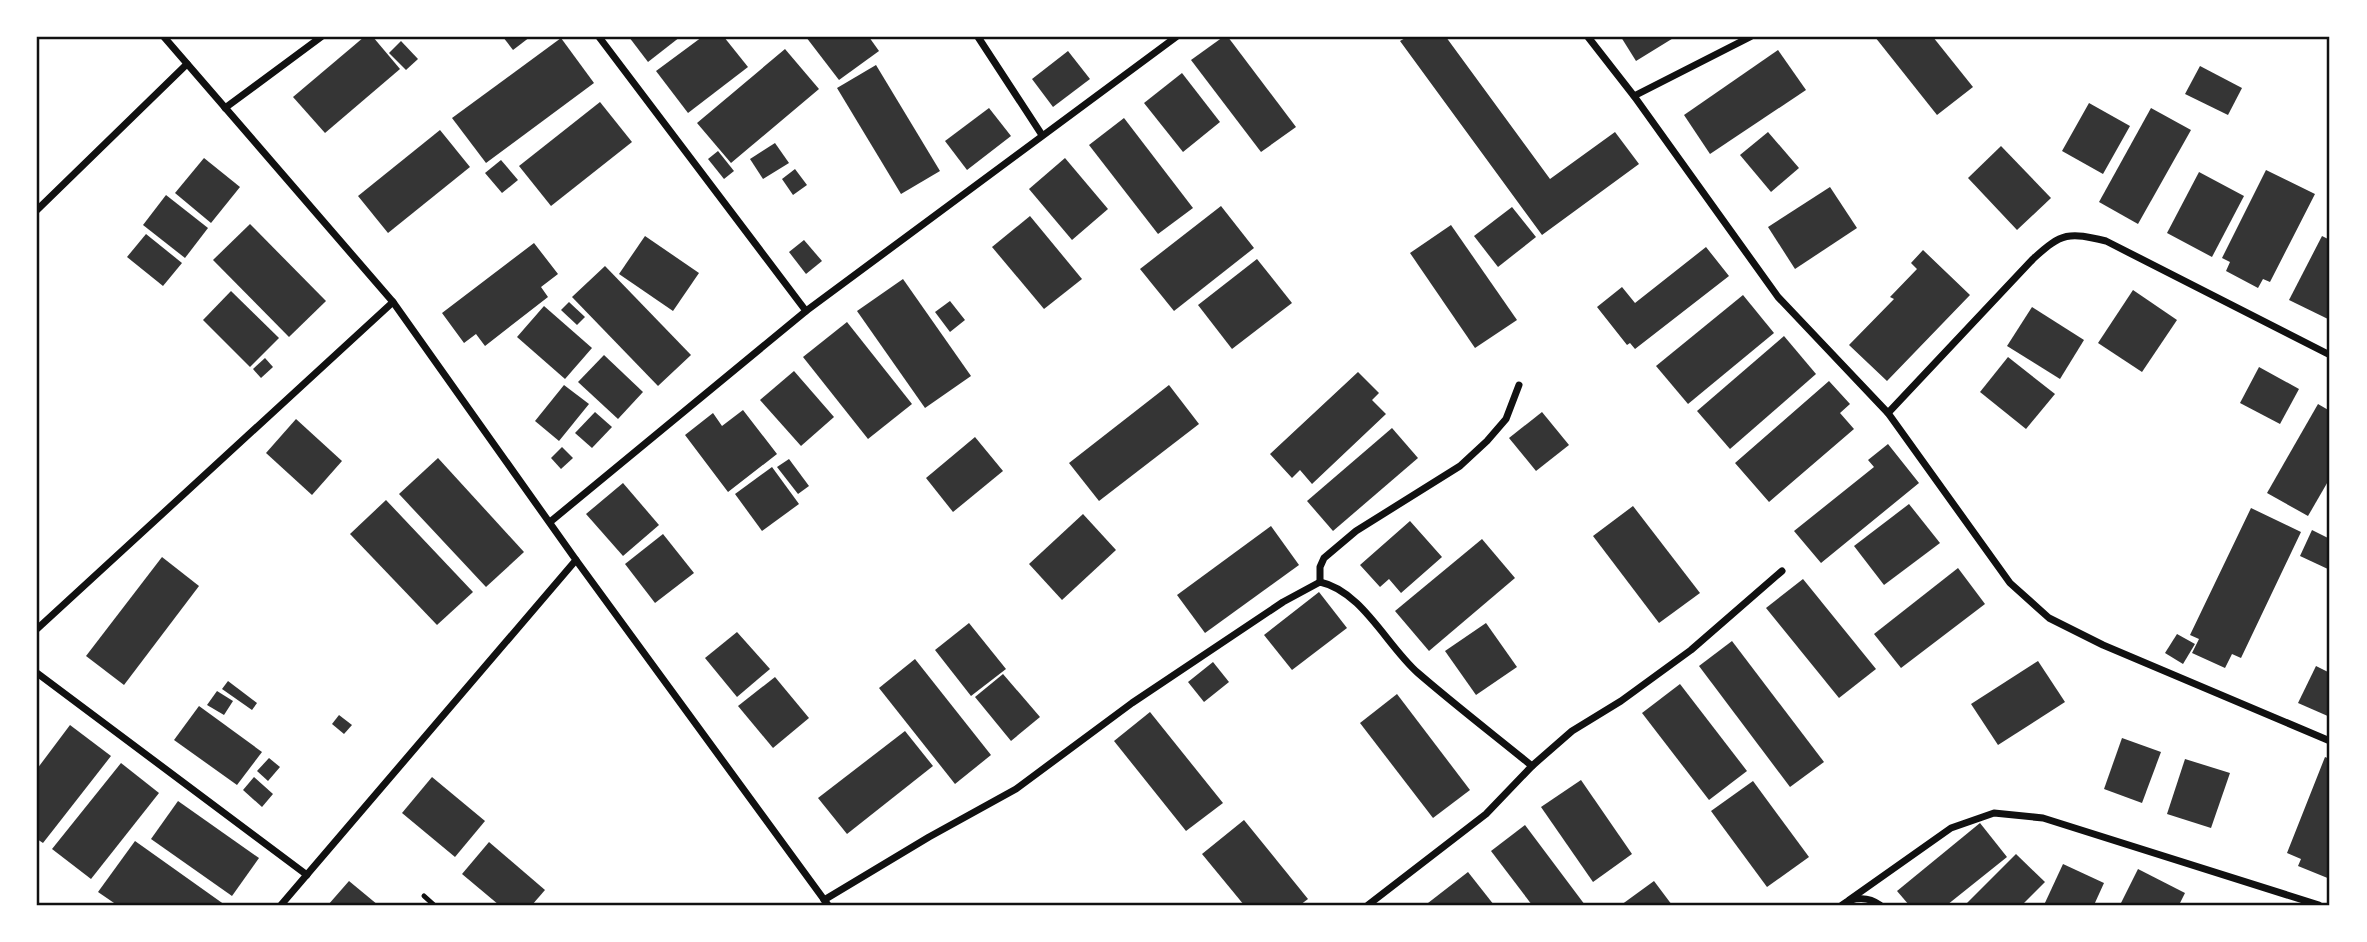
<svg xmlns="http://www.w3.org/2000/svg" width="2367" height="942" font-family="'Roboto Condensed',sans-serif">
<rect width="100%" height="100%" fill="#fff"/>
<g fill="#353535">
<polygon points="364,37 373,37 400,69 325,133 293,97"/>
<polygon points="503,37 530,37 513,50"/>
<polygon points="629,37 680,37 648,62"/>
<polygon points="702,37 724,37 748,67 688,113 656,71"/>
<polygon points="806,37 869,37 879,51 839,80"/>
<polygon points="1223,37 1228,37 1296,127 1261,152 1191,60"/>
<polygon points="1407,37 1446,37 1550,179 1615,132 1639,164 1542,235 1400,41"/>
<polygon points="1621,37 1675,37 1636,61"/>
<polygon points="1875,37 1933,37 1973,87 1937,115"/>
<polygon points="561,38 594,83 486,163 452,118"/>
<polygon points="401,41 418,59 406,70 389,53"/>
<polygon points="785,49 819,89 731,163 697,123"/>
<polygon points="1778,50 1806,90 1710,154 1684,115"/>
<polygon points="1068,51 1090,79 1053,107 1032,79"/>
<polygon points="876,65 940,171 901,194 837,88"/>
<polygon points="2200,66 2242,88 2228,115 2185,94"/>
<polygon points="1182,73 1220,122 1183,152 1144,103"/>
<polygon points="600,102 632,142 551,206 519,166"/>
<polygon points="2089,103 2130,126 2103,174 2062,151"/>
<polygon points="989,108 1011,136 967,170 945,141"/>
<polygon points="2151,108 2191,130 2138,224 2099,202"/>
<polygon points="1124,118 1193,208 1158,234 1089,145"/>
<polygon points="440,130 470,167 388,233 358,196"/>
<polygon points="1768,132 1799,168 1771,192 1740,155"/>
<polygon points="775,143 789,163 763,179 750,159"/>
<polygon points="2001,146 2051,198 2017,230 1968,178"/>
<polygon points="718,151 734,171 724,179 708,159"/>
<polygon points="204,158 240,187 211,223 175,193"/>
<polygon points="1065,158 1108,209 1072,240 1029,189"/>
<polygon points="501,160 518,180 502,193 485,173"/>
<polygon points="795,169 807,185 793,195 782,179"/>
<polygon points="2266,170 2315,194 2270,282 2263,279 2258,288 2226,271 2230,262 2222,258"/>
<polygon points="2199,172 2244,196 2212,257 2167,233"/>
<polygon points="1830,187 1857,228 1795,269 1768,227"/>
<polygon points="166,195 208,228 185,258 143,225"/>
<polygon points="1221,206 1254,248 1174,311 1140,269"/>
<polygon points="1512,207 1536,237 1498,267 1474,236"/>
<polygon points="1030,216 1082,279 1044,309 992,247"/>
<polygon points="250,224 326,301 289,337 213,260"/>
<polygon points="1451,225 1517,320 1475,348 1410,253"/>
<polygon points="146,234 182,263 163,286 127,257"/>
<polygon points="645,236 699,273 673,311 619,274"/>
<polygon points="2322,236 2330,240 2330,320 2289,300"/>
<polygon points="804,240 822,261 806,274 789,252"/>
<polygon points="534,243 558,274 541,287 548,297 485,346 476,334 464,343 442,313"/>
<polygon points="1706,247 1729,276 1635,349 1630,343 1627,345 1597,307 1622,287 1635,303"/>
<polygon points="1923,250 1970,295 1887,381 1849,345 1894,299 1890,297 1917,269 1911,263"/>
<polygon points="1257,259 1292,303 1232,349 1198,305"/>
<polygon points="605,266 691,355 658,386 572,297"/>
<polygon points="903,279 971,376 925,408 857,311"/>
<polygon points="2133,290 2177,320 2142,372 2098,343"/>
<polygon points="231,291 279,338 250,367 203,320"/>
<polygon points="1743,295 1774,333 1688,404 1656,366"/>
<polygon points="950,301 965,320 950,332 935,312"/>
<polygon points="569,302 585,317 577,325 561,310"/>
<polygon points="544,306 592,348 565,379 517,337"/>
<polygon points="2032,307 2084,340 2060,379 2007,346"/>
<polygon points="847,322 912,404 868,439 803,357"/>
<polygon points="1784,336 1816,374 1730,449 1697,411"/>
<polygon points="604,355 643,392 618,419 578,382"/>
<polygon points="2008,357 2055,394 2026,429 1980,392"/>
<polygon points="265,358 273,367 261,378 253,369"/>
<polygon points="2259,367 2299,389 2280,424 2240,403"/>
<polygon points="794,371 834,417 801,446 760,400"/>
<polygon points="1358,372 1379,393 1372,400 1386,414 1312,484 1300,470 1292,478 1270,454"/>
<polygon points="1829,381 1850,404 1840,413 1854,429 1769,502 1735,463"/>
<polygon points="564,385 589,404 559,441 535,421"/>
<polygon points="1169,385 1199,424 1099,501 1069,463"/>
<polygon points="2318,404 2330,411 2330,478 2308,516 2267,493"/>
<polygon points="743,410 777,454 728,492 685,435 713,413 722,426"/>
<polygon points="595,412 612,427 592,448 575,433"/>
<polygon points="1542,412 1569,445 1536,471 1509,438"/>
<polygon points="296,419 342,461 312,495 266,453"/>
<polygon points="1392,428 1418,458 1333,531 1307,501"/>
<polygon points="975,437 1003,471 953,512 926,478"/>
<polygon points="1888,444 1919,483 1821,563 1794,531 1874,467 1868,460"/>
<polygon points="562,447 573,458 561,469 551,458"/>
<polygon points="438,458 524,552 486,587 399,494"/>
<polygon points="789,459 809,486 798,494 777,467"/>
<polygon points="772,467 799,504 762,531 735,494"/>
<polygon points="623,483 659,525 623,556 586,514"/>
<polygon points="386,500 473,592 437,625 350,534"/>
<polygon points="1909,504 1940,543 1884,585 1854,546"/>
<polygon points="1633,506 1700,593 1659,623 1593,536"/>
<polygon points="2251,508 2301,532 2241,658 2232,654 2225,668 2192,653 2199,639 2190,635"/>
<polygon points="1083,514 1116,550 1062,600 1029,564"/>
<polygon points="1410,521 1442,557 1401,593 1389,579 1380,587 1360,565"/>
<polygon points="1271,526 1299,565 1205,633 1177,595"/>
<polygon points="2312,530 2330,539 2330,570 2300,556"/>
<polygon points="663,534 694,573 655,603 625,564"/>
<polygon points="1482,539 1515,578 1429,651 1395,611"/>
<polygon points="162,557 199,586 124,685 86,656"/>
<polygon points="1958,568 1985,604 1901,668 1874,634"/>
<polygon points="1803,579 1876,669 1839,698 1766,608"/>
<polygon points="1319,592 1347,628 1292,670 1264,635"/>
<polygon points="969,623 1006,669 971,696 935,650"/>
<polygon points="1486,623 1517,667 1476,695 1445,651"/>
<polygon points="737,632 770,669 737,697 705,658"/>
<polygon points="2177,634 2195,644 2183,664 2165,653"/>
<polygon points="1732,641 1824,762 1790,787 1699,666"/>
<polygon points="915,659 991,755 955,784 879,688"/>
<polygon points="2038,661 2065,702 1998,745 1971,704"/>
<polygon points="1213,662 1229,682 1204,702 1188,682"/>
<polygon points="2316,666 2330,673 2330,717 2298,703"/>
<polygon points="1003,674 1040,717 1011,741 975,697"/>
<polygon points="775,677 809,718 773,748 738,706"/>
<polygon points="228,681 257,703 252,710 222,689"/>
<polygon points="1680,684 1747,771 1709,800 1642,713"/>
<polygon points="217,691 233,701 224,715 207,705"/>
<polygon points="1397,694 1470,790 1433,818 1360,723"/>
<polygon points="199,706 262,752 237,785 174,740"/>
<polygon points="1150,712 1223,803 1186,831 1114,741"/>
<polygon points="339,715 352,725 344,734 332,724"/>
<polygon points="70,725 111,756 43,843 37,839 37,769"/>
<polygon points="905,731 933,766 847,834 818,798"/>
<polygon points="2122,738 2161,752 2142,803 2104,789"/>
<polygon points="2325,757 2330,759 2330,879 2298,866 2301,859 2287,853"/>
<polygon points="269,758 280,767 268,781 257,771"/>
<polygon points="2185,759 2230,773 2211,828 2167,814"/>
<polygon points="121,763 159,793 91,879 52,849"/>
<polygon points="254,777 273,794 262,807 243,790"/>
<polygon points="432,777 485,821 455,857 402,813"/>
<polygon points="1581,780 1632,854 1593,882 1541,807"/>
<polygon points="1753,781 1809,857 1767,887 1711,811"/>
<polygon points="178,801 259,858 232,896 151,839"/>
<polygon points="1244,820 1308,899 1300,905 1244,905 1202,854"/>
<polygon points="1980,823 2007,857 1947,905 1909,905 1897,891"/>
<polygon points="1525,825 1585,905 1532,905 1491,851"/>
<polygon points="135,841 225,905 117,905 98,892"/>
<polygon points="489,842 545,890 532,905 499,905 462,874"/>
<polygon points="2016,854 2045,882 2022,905 1965,905"/>
<polygon points="2063,864 2104,883 2094,905 2044,905"/>
<polygon points="2138,869 2185,893 2179,905 2120,905"/>
<polygon points="1468,872 1494,905 1430,905 1428,903"/>
<polygon points="349,881 378,905 328,905"/>
<polygon points="1654,881 1672,905 1621,905"/>
</g>
<g fill="none" stroke-linecap="round" stroke-linejoin="round">
<polyline stroke="#111" stroke-width="5" points="424,896 434,905"/>
<g stroke="#111" stroke-width="7">
<polyline points="164,37 393,302 576,560 281,905"/>
<polyline points="599,37 806,311"/>
<polyline points="978,37 1042,135"/>
<polyline points="1588,37 1634,96 1778,297 1888,413 2010,583 2049,618 2103,645 2330,741"/>
<polyline points="1634,96 1750,37"/>
<polyline points="225,108 321,37"/>
<polyline points="37,210 187,64"/>
<path d="M1888,413L2033,259C2062,232 2069,232 2106,241L2330,355"/>
<polyline points="550,522 806,311 1176,37"/>
<polyline points="576,560 828,905"/>
<polyline points="1320,582 1320,567 1324,558 1356,531 1460,466 1487,441 1506,419 1519,385"/>
<polyline points="37,629 393,302"/>
<polyline points="37,673 307,875"/>
<path d="M824,900L929,837L1016,789L1132,703L1283,602L1320,582C1362,591 1387,646 1418,673C1455,705 1494,735 1532,766"/>
<polyline points="1849,900 1951,828 1994,813 2043,818 2319,905"/>
<polyline points="1368,905 1486,814 1532,766 1572,731 1621,701 1691,650 1782,571"/>
<path d="M1842,905C1854,896 1869,897 1880,905"/>
</g>
</g>
<rect width="2367" height="942" fill="none" stroke="#ffffff" stroke-width="77"/>
<rect x="38" y="38" width="2290" height="866" fill="none" stroke="#111" stroke-width="2.5"/>
</svg>
